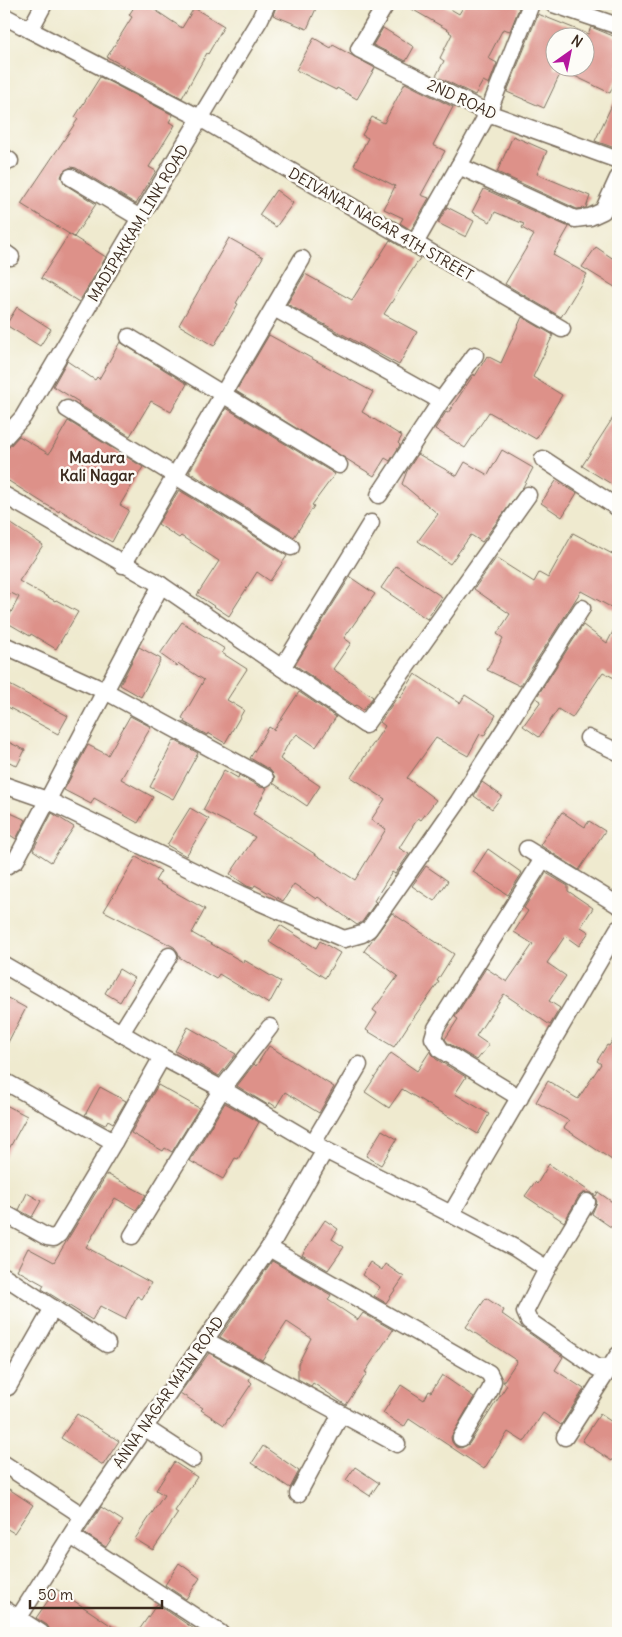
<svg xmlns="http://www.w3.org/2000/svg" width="622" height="1637" font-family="Delius,sans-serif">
<rect width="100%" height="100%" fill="#fdfcf7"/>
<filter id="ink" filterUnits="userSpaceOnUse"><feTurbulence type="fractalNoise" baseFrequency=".02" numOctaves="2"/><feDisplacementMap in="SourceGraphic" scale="10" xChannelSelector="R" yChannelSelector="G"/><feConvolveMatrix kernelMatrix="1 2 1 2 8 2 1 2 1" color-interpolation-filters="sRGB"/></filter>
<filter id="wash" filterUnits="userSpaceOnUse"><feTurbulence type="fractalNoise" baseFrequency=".0096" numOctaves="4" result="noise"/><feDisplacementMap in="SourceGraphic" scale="20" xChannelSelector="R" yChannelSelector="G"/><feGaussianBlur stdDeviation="1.12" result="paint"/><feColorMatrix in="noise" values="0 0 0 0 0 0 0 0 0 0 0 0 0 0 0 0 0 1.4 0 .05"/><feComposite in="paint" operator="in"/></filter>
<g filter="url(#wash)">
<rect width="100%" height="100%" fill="#efeacf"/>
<g id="blocks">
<g fill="#dd9189" fill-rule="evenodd">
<polygon points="136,4 146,4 182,28 194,8 224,26 208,54 207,53 182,98 107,57 132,17 129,15"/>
<polygon points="277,4 318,4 307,29 273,15"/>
<polygon points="403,4 442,4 459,14 465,4 511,4 519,8 510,31 503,29 488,58 497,63 489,84 483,81 475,95 436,76 444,61 440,58 452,34 449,32 450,31"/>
<path d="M538,14L588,34L591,27L618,38V75L610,93L562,70L544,108L507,92ZM554,38H586L584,41V68H554Z"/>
<polygon points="383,28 414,47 406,61 373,45"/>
<polygon points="314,38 331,48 333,45 375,68 357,99 337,88 336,90 296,70"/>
<polygon points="100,77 173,115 169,122 175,125 149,167 156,171 136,204 76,168 71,167 63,172 61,177 66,185 96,204 74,237 21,204 78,119 75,117"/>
<polygon points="405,83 453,107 433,145 445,151 421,195 429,198 411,230 400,223 403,218 384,209 395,186 354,165 368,138 362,135 372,117 384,123"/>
<polygon points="618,92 618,149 595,141"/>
<polygon points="513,136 547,151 537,174 590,196 586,208 577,209 497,172"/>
<polygon points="484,189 569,227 553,255 587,274 561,317 505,284 534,235 522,228 524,224 495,212 490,222 472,212"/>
<polygon points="276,190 293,203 276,227 259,215"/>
<polygon points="447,207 474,221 466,237 438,223"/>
<polygon points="69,234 106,257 79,302 41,278"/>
<polygon points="229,238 263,257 236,303 238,304 214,346 179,325"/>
<polygon points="390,240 420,258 384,314 417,332 399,365 287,304 305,274 352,300"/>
<polygon points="596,247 618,262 618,289 582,267"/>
<polygon points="17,307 51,329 40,346 6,325"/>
<polygon points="522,317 553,335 533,377 562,395 536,439 489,412 465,448 435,429 446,412 448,413 474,374 475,376 487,356 501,363"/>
<polygon points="269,335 373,392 362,412 402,436 398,443 400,445 390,461 385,458 374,476 236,391"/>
<polygon points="120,342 187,384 171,412 151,401 130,436 78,404 79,402 53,386 67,361 95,380 97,377 99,379"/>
<polygon points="226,408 335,474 312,505 314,506 294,537 189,472"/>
<polygon points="618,410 618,488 582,466"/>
<polygon points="68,421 143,467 120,505 129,510 112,542 88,529 88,527 60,510 59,512 45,504 4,478 4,454 9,447 19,436 49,454"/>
<polygon points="502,450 533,468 523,487 482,542 471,535 450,564 418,541 438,514 402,484 407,471 418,454 457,476 465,462 488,475"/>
<polygon points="556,481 577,493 562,517 541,503"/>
<polygon points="179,490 287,556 270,581 257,572 229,616 197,595 219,561 181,536 179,538 158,524"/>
<polygon points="4,519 43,545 19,581 55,601 56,600 78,612 56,649 31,634 30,636 6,622 19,597 11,593 4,604"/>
<polygon points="573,533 618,557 618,611 581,591 520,686 487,670 503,638 497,634 510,614 474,589 496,558 534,582 539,573 548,578"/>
<polygon points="396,566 442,597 427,619 381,588"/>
<polygon points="350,577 375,594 344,638 351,643 333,669 373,697 363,710 356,705 355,706 295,665"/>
<polygon points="182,622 225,649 222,653 247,669 227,700 244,710 225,743 208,733 207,735 184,722 185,720 182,718 204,680 179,664 177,666 160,654"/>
<polygon points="618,622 618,680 603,672 572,718 558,709 539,737 523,726 541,701 536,698 583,625 607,643"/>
<polygon points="139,647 161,659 141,697 120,685"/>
<polygon points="415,674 460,703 465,695 496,715 484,736 480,734 468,756 436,738 407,778 436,800 421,820 418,818 399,848 409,854 395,874 392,872 374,901 376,902 362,922 357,925 318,897 316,899 294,884 283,901 255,885 253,888 247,886 230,874 255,837 203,810 224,770 238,778 239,775 260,787 267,788 253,814 355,880 386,829 371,820 385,799 351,777 385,726 380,722 398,696 400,698"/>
<polygon points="4,682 68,716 58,734 4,705"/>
<polygon points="299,692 336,717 316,747 297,734 288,744 280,759 320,786 307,806 273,783 275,777 270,770 250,758 269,727 274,730"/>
<polygon points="130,716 151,727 121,779 153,797 138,823 94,798 91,804 64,790 88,745 108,755"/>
<polygon points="4,740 25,750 17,766 4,759"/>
<polygon points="174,740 198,753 173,799 150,787"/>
<polygon points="482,782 502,796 492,809 474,796"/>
<polygon points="190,808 209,819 186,856 167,845"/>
<polygon points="4,810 26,820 16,839 4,831"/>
<polygon points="562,812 585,827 589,821 605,831 579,870 540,845"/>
<polygon points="52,813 74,827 51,862 33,850"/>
<polygon points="488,849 522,873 508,895 473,872"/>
<polygon points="136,857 161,871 155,881 205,909 192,933 243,962 244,960 281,982 269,1004 219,974 216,979 179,957 178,952 174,947 104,911"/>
<polygon points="426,866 448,881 434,901 412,886"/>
<polygon points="546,873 568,886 568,891 593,908 581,927 589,932 579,946 565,936 547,963 566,976 549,1001 560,1008 550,1025 504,994 476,1036 489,1045 477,1060 448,1043 445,1039 458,1019 455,1017 486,968 507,982 533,944 514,932 528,911 524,908"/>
<polygon points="392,913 454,954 437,981 439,982 409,1024 394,1047 366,1030 377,1013 373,1010 398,976 364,951"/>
<polygon points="280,925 316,948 320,941 340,953 325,978 269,942"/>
<polygon points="119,969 134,978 120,1002 105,993"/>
<polygon points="4,996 26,1008 4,1050"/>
<polygon points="188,1027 236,1054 219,1076 175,1051"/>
<polygon points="618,1032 618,1164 564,1128 569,1121 536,1102 548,1081 578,1099 601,1064 597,1061 607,1045 609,1046"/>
<polygon points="269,1046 334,1087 319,1113 285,1092 276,1107 269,1102 268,1105 237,1086 254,1064 256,1066"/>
<polygon points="430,1051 436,1059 466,1077 455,1094 489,1114 478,1134 402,1089 389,1108 365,1092 391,1053 417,1071"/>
<polygon points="158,1085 199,1108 172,1152 165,1148 163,1151 131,1133"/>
<polygon points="100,1087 126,1101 113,1123 108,1120 105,1125 85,1115"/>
<polygon points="225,1103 259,1122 238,1159 235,1158 223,1179 190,1161"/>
<polygon points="4,1104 27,1116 4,1158"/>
<polygon points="382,1130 397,1139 381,1165 366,1156"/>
<polygon points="549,1164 596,1196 598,1192 618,1206 618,1232 592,1214 597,1202 595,1197 592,1193 583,1193 579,1196 564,1222 525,1196 535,1182 537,1184"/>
<polygon points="107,1174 146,1195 136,1210 115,1198 86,1247 151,1283 142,1299 137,1296 125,1319 100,1306 92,1320 42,1289 44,1285 17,1270 28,1248 54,1262"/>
<polygon points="27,1193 41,1201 32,1217 19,1210"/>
<polygon points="325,1220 338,1229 332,1239 344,1247 328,1270 302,1255"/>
<polygon points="272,1261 331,1295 328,1300 358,1320 363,1313 393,1330 365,1372 367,1373 346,1405 313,1383 311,1386 298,1379 298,1364 311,1338 287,1322 262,1360 220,1337"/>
<polygon points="370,1262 382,1270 385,1264 404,1277 386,1303 374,1296 380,1287 362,1275"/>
<polygon points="486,1298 504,1310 502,1314 563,1357 555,1370 584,1389 561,1425 543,1413 524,1442 508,1432 484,1469 409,1419 404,1427 383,1413 401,1385 424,1400 429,1391 431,1392 442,1375 474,1397 451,1437 452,1442 456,1447 461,1448 469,1444 507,1385 503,1382 517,1361 466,1327"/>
<polygon points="209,1353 251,1376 249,1380 252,1383 224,1425 201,1410 203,1408 180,1393"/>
<polygon points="77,1414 119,1441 103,1465 61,1438"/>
<polygon points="600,1414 618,1426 618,1451 612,1461 582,1441"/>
<polygon points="263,1446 299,1471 290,1488 252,1463"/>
<polygon points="174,1462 197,1477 175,1511 178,1513 153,1550 135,1539 164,1495 156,1490"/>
<polygon points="355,1467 379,1483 370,1496 346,1480"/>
<polygon points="9,1489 33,1505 14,1533 4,1527 4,1497"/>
<polygon points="101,1507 123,1521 106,1547 84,1533"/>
<polygon points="179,1563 200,1578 186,1599 165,1585"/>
<polygon points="56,1589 91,1612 122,1633 55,1633 50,1630 47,1625 36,1618"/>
<polygon points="157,1604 175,1616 200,1633 137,1633"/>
</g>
</g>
</g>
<g filter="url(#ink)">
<use href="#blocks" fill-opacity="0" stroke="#7a6d5c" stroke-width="1"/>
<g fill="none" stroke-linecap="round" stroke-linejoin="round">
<defs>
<g id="minor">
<polyline points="386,4 359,49 488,113 618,160"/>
<polyline points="531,4 488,113 459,166 575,219 590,217 603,211 618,178"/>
<polyline points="553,4 618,26"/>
<polyline points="4,16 30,30 44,4"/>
<polyline points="30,30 200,118 562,329"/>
<polyline points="4,157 10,161"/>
<polyline points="71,177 140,218"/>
<polyline points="415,243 459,166"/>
<polyline points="4,252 11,257"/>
<polyline points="274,308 441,401"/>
<polyline points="129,337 339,465"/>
<polyline points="67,409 291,547"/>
<polyline points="4,438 23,417 137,223 260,19 267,4"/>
<polyline points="543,459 618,508"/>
<polyline points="4,495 161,585 365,725 528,495"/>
<polyline points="379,495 441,401 475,355"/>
<polyline points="123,565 302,259"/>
<polyline points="4,645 105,691 265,778"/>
<polyline points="282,668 371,523"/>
<polyline points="588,738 618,752"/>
<polyline points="4,785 47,800 241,894 344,939 362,934 369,929 458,802 582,608"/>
<polyline points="527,849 618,905"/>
<polyline points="4,865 6,866 16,860 161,585"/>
<polyline points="4,965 162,1057 222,1089 325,1150 451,1214 515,1248 547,1269 525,1312 529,1321 597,1368 609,1368"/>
<polyline points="121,1033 169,956"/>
<polyline points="4,1081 114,1142"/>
<polyline points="520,1098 441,1050 433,1038 436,1028 543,859"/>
<polyline points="313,1143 359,1065"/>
<polyline points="4,1213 47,1237 54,1238 59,1234 114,1142 162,1057"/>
<polyline points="451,1214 618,929"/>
<polyline points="132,1236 222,1089 270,1027"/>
<polyline points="269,1248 489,1373 493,1381 490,1390 461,1438"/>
<polyline points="547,1269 587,1202"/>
<polyline points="4,1276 107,1344"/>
<polyline points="205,1340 397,1444"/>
<polyline points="8,1387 53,1308"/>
<polyline points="144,1427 193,1459"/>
<polyline points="565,1437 618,1355"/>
<polyline points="4,1464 83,1516"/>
<polyline points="298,1494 341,1414"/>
<polyline points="71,1536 220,1633"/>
<polyline points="4,1609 41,1633"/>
<polyline points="9,1633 83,1516 269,1248 325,1150"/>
</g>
</defs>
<use href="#minor" stroke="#7a6d5c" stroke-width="19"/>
<use href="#minor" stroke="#fff" stroke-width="16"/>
</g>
</g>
<g text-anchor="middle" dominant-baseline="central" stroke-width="5" stroke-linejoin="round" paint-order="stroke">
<g font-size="15" fill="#3b2a1e" stroke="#fdfcf7">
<text transform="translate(462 99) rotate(25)">2ND ROAD</text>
<text transform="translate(138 223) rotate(-59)">MADIPAKKAM LINK ROAD</text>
<text transform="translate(381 224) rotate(30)">DEIVANAI NAGAR 4TH STREET</text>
<text transform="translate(168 1392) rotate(-55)">ANNA NAGAR MAIN ROAD</text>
</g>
<g font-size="16" font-weight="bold" fill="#3b2a1e" stroke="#fdfcf7">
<text x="97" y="457">Madura<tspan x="97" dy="18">Kali Nagar</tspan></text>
</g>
</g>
<rect width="622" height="1637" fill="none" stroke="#fdfcf7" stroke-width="20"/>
<g transform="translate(570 52) rotate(33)"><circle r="24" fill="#fdfcf7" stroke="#afa8a0"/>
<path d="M0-4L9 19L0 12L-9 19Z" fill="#b5179e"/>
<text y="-8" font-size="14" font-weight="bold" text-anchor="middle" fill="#3b2a1e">N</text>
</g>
<path d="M30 1600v8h132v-8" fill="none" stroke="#3b2a1e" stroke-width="2.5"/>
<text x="38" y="1600" font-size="15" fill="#3b2a1e" stroke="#fdfcf7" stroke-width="4" paint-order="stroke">50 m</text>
</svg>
